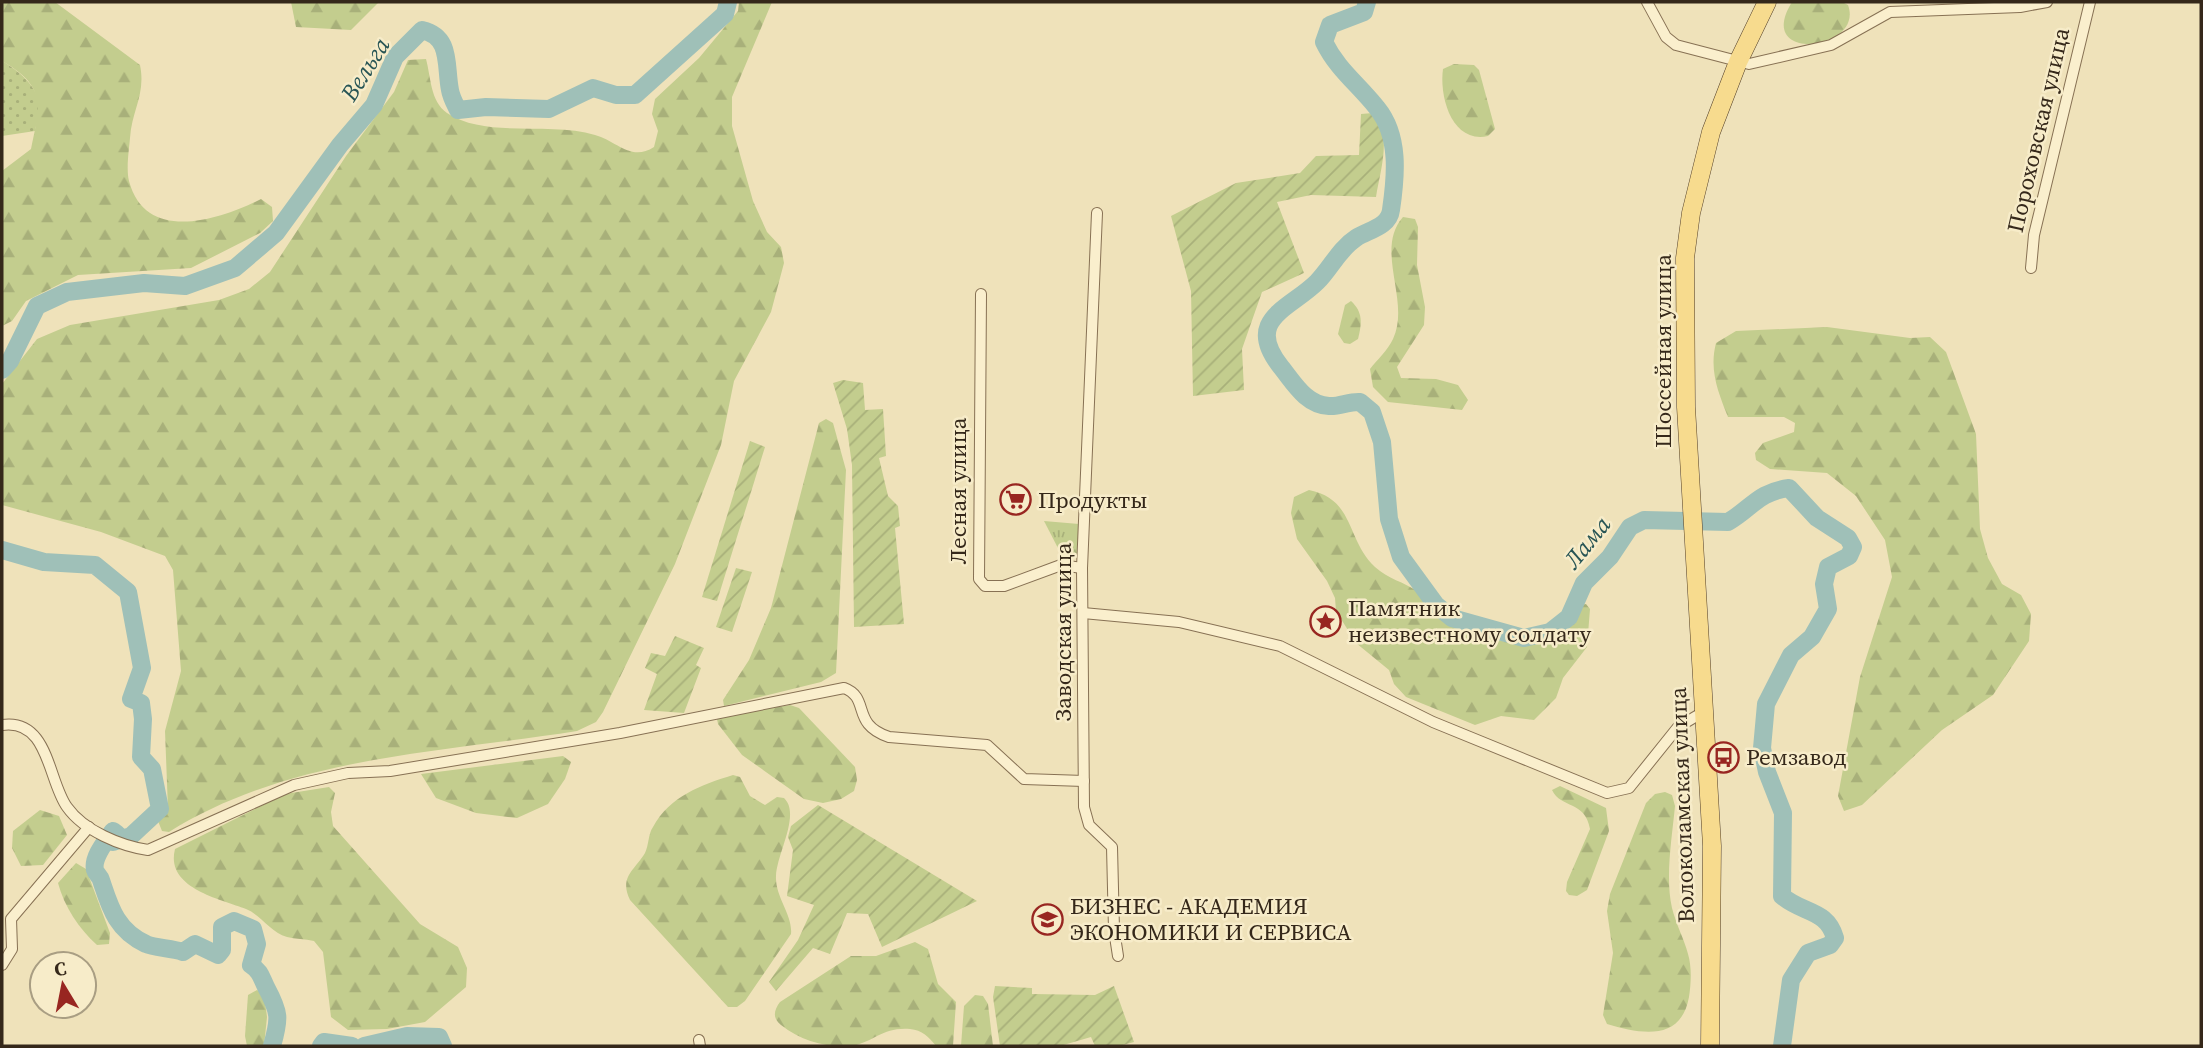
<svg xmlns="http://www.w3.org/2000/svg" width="2203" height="1048" font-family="'Source Serif 4',serif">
<defs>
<pattern id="grass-dots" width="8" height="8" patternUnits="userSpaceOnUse" patternTransform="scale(1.75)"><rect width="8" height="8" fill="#c3cd8e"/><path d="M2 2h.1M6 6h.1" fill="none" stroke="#a8b07a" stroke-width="1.8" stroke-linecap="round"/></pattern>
<pattern id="forest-firs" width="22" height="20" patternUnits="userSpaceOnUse" patternTransform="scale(1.75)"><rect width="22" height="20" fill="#c3cd8e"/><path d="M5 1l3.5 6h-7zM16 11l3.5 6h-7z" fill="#a8b07a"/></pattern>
<pattern id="park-tufts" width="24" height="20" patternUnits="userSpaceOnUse" patternTransform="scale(1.75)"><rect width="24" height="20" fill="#c3cd8e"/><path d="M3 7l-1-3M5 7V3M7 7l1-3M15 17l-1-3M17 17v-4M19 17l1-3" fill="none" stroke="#a8b07a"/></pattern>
<pattern id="garden-furrows" width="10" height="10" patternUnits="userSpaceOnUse" patternTransform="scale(1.75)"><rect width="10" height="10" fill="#c3cd8e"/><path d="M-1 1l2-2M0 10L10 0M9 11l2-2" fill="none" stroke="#a8b07a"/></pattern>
</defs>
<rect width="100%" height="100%" fill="#efe2ba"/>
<path fill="url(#grass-dots)" d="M2,61C18,70 39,87 40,108C40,115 36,124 35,131L2,136Z"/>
<g fill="url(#forest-firs)">
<path d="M2,2H55L140,65C146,94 132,110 130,138C129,150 126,169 129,181C146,245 221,219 261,199L272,207L273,221L260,233L191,268L78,275L26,301L12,321L2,326V171L31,149C40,105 47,87 2,61Z"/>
<polygon points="291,2 379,2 351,30 296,27"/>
<path d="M739,2H772L732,97V126L753,201L767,232L781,247L784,263L771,312L734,381L721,445L675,564L603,712L596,722L577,731C439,753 291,756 169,832L162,831L158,821L168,809L165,731L181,671L173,570L165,556L101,532L2,505V384L37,339L70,325L219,300L249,289L270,272L346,156L394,92L408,60L426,59C431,77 430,101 447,113C486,139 551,121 595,135C617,141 631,162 654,147L658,131L652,114L655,99L699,58L738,11Z"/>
<path d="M1792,2H1842L1848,5C1865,51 1753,64 1792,2Z"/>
<path d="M1454,64L1474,65L1479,70L1495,129L1488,136C1452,144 1439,97 1443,69Z"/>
<path d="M1403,217L1415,219L1418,227L1417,265L1425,307L1424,325L1397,367L1401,378L1436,379L1458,385L1468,400L1462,410L1388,402L1373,387L1370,369C1377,360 1388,350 1393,339C1411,301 1374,250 1403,217Z"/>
<path d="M1351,301C1363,312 1362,323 1358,339L1350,344L1344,343L1338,334L1345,305Z"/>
<path d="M1827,327L1910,338L1930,337L1946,352L1976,434L1980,529L1988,558L2002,584L2021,595L2031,614L2029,641L1993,695L1942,730L1862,805L1844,811L1838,796L1860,677L1892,577L1885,540L1856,496L1827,473L1770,469L1756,460L1755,453L1763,443L1794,432L1795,423L1784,417H1728C1718,392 1709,370 1716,343L1736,331Z"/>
<polygon points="826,419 833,423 846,470 836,673 821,682 724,706 723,700 749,660 771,608 819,423"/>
<path d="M1309,490C1355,499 1346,540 1375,567C1388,579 1404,582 1417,591C1426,597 1429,610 1438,616C1477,642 1564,665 1581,605L1586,604L1590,609L1587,647L1563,678L1556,698L1534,720L1501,716L1475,725L1406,697L1394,684L1389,670L1356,643L1336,611L1335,598L1327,581L1297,539L1291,513L1294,497Z"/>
<polygon points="790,705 799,708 855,767 857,780 854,791 841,799 823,803 804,799 742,755 718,724 717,719 721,716"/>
<polygon points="563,756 571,762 565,779 548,804 517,818 476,813 436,798 421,774"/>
<path d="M733,775L740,777L750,796L765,805L777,797L784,798C801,814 777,853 776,876C775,897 793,915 791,934L745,1001L737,1007H728L630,900C619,877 634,871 645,853C649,845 648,834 653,827C670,796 701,785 733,775Z"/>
<path d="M1560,786L1606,808L1609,831L1587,890L1577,896L1569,895L1566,891L1567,882L1590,829C1585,800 1561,809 1552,790Z"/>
<path d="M329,787L335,793L331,812L333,826L420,924L458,947L467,968L466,987L425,1022L387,1029L348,1030L331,1017L323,952L314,941C305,939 295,939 287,937C270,932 261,915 246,909C220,899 165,888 175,849L285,794Z"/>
<path d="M1665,792L1672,795L1675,806C1672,838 1665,877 1672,908C1676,924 1684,939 1688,954C1692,967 1691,984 1689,997C1681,1042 1641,1034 1607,1024L1603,1015L1613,953L1607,911L1610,894L1646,803L1655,794Z"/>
<polygon points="40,810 59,816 67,835 43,865 21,866 12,848 13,831"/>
<path d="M76,863L86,869L110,933L109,944L97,945C79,929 64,906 58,883Z"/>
<path d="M915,942L928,949L938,984L956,1002L953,1046H936C929,1037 922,1030 910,1029C883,1027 875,1041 853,1046C826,1048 801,1041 781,1025C772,1018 774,1010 780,1002L851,956H876Z"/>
<polygon points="257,990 264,994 267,1017 264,1046 247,1046 245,1036 248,995"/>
<polygon points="975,995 983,996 988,1004 993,1046 961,1046 964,1006"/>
</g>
<polygon fill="url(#park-tufts)" points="1044,521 1079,524 1079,555 1074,557 1060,552"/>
<g fill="url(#garden-furrows)">
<path d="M1373,113C1393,134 1380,171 1376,197L1311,195L1277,202L1304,273L1262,292L1242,349L1244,390L1193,396L1191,291L1171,216L1236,183L1300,173L1316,156L1359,155L1361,114Z"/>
<polygon points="843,380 863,383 865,410 883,409 886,456 879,458 888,496 898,506 900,526 895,528 904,624 854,627 852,465 847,429 833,383"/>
<polygon points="750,441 765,447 717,601 702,597"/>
<polygon points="736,568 752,572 732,632 716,627"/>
<polygon points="675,636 704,648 696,665 701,668 684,713 644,710 657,674 645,668 651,653 665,656"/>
<polygon points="818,805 977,901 882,947 868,914 847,913 830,954 813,948 776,991 769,982 798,940 814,905 787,896 793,850 788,837 791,826"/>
<polygon points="995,986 1032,988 1032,994 1095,995 1114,986 1134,1042 1119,1046 1095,1046 1091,1037 1060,1046 1000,1046 993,997"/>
</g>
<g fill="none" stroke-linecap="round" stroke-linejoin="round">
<g stroke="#9fc0b8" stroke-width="18">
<path d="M1367,2L1364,12L1330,25L1324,42C1337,69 1359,85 1377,108C1400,136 1396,176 1391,210C1389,227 1368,230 1356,238C1339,249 1331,268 1317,282C1290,309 1243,319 1281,367C1294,383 1306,405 1329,406C1339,407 1350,401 1360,402L1372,412L1382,442L1389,519L1401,557L1436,605L1452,618L1524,638L1550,632L1569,617L1584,583L1610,557L1630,527L1644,520L1728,522C1752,508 1758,492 1789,488L1817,518L1848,538L1853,547L1849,556L1828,567L1824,584L1828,609L1812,637L1791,655L1766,704L1762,748L1767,772L1783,813L1782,896C1803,914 1827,909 1835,938L1830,945L1808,953L1791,980L1782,1046"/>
<path d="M2,370L10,361L37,306L67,292L144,283L185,286L235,268L276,233L340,145L374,105L395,57L422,30C452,37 445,65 450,90C451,97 455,104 458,110L486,107L549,109L593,88L616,95H635L725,14L728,2"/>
<path d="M2,550L44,562L95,565L128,592L142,668L131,699L141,703L143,719L141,757L152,769L160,809L131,836L113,842L117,834L113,831C106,841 92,857 95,870C96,874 100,876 101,880C110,907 116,930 146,944C154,948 172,948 183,952L195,944L218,955L222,950V927L234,921L253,929L257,944L251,965C261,972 261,977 266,987C280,1013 280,1018 272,1046"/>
<polyline points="321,1046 324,1042 352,1046"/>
<polyline points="364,1046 407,1036 439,1037 443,1046"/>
</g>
<defs>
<g id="street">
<polyline points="1647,2 1666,37 1676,45 1749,64 1831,45 1890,12 2020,7 2047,2"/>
<polyline points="1097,213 1082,568 1084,807 1089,825 1112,847 1114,930 1118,956"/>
<polyline points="2031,268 2034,235 2090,2"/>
<polyline points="981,294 979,579 985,586 1004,586 1061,565 1082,568"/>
<polyline points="1083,613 1179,622 1280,646 1433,722 1607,793 1629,788 1678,727 1705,711"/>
<path d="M2,725C49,718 48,781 67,807C84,831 121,846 148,850L294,785L348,773L390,771L620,733L844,688C871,698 850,724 889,737L987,745L1024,779L1084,781"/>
<polyline points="2,965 12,949 11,919 89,827"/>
<polyline points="699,1040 700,1046"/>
</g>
<polyline id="primary" points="1710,1046 1712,846 1686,407 1685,258 1691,213 1711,132 1738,62 1767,2"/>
</defs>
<use href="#street" stroke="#877154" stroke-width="12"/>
<use href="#primary" stroke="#533f29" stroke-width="19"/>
<use href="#street" stroke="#faefcd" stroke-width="10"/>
<use href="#primary" stroke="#f7db8e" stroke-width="18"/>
</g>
<defs>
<symbol id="supermarket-ring" viewBox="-11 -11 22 22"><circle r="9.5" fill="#f7ecc9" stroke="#982621" stroke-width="1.5"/><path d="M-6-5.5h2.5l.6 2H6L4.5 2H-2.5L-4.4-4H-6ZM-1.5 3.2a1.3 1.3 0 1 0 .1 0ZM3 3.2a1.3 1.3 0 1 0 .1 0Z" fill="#982621"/></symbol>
<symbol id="sight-ring" viewBox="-11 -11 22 22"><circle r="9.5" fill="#f7ecc9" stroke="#982621" stroke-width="1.5"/><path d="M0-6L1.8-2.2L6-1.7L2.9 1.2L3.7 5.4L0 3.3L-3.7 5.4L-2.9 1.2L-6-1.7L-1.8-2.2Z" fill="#982621"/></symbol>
<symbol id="bus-ring" viewBox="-11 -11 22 22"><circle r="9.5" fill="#f7ecc9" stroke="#982621" stroke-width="1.5"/><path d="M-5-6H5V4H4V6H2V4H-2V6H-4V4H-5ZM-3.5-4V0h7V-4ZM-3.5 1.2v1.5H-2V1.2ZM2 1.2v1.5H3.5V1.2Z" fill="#982621"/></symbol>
<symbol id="university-ring" viewBox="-11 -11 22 22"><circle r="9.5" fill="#f7ecc9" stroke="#982621" stroke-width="1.5"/><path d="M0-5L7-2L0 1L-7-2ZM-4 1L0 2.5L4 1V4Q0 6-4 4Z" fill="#982621"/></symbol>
</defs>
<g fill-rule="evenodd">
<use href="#supermarket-ring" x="998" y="482" width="35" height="35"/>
<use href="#sight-ring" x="1308" y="604" width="35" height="35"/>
<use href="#bus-ring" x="1706" y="740" width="35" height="35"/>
<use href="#university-ring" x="1030" y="902" width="35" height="35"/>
</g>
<g text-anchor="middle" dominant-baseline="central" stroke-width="5" stroke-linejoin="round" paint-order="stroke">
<g font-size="23" fill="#35281a" stroke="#f7ecc9">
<text transform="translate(2038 130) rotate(-77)">Пороховская улица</text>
<text transform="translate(1663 351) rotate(-90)">Шоссейная улица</text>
<text transform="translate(958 491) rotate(-90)">Лесная улица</text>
<text transform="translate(1063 632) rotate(-90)">Заводская улица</text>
<text transform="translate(1682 805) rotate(-92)">Волоколамская улица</text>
</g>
<g font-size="23" fill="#35281a" stroke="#f7ecc9" text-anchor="start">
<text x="1038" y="500">Продукты</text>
<text x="1348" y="608">Памятник<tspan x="1348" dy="26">неизвестному солдату</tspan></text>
<text x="1746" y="757">Ремзавод</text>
<text x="1070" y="906">БИЗНЕС - АКАДЕМИЯ<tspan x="1070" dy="26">ЭКОНОМИКИ И СЕРВИСА</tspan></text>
</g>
<g font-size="24" font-style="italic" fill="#285555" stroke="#f7ecc9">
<text transform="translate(365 69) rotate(-58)">Вельга</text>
<text transform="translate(1587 542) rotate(-51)">Лама</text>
</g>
</g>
<rect width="2203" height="1048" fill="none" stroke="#35281a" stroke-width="7"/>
<g transform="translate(63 985) rotate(350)"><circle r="33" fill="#f7ecc9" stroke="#a99e83" stroke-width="2"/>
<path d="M0-5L12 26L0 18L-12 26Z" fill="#982621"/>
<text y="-10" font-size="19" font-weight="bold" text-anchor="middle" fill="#35281a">С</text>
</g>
</svg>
